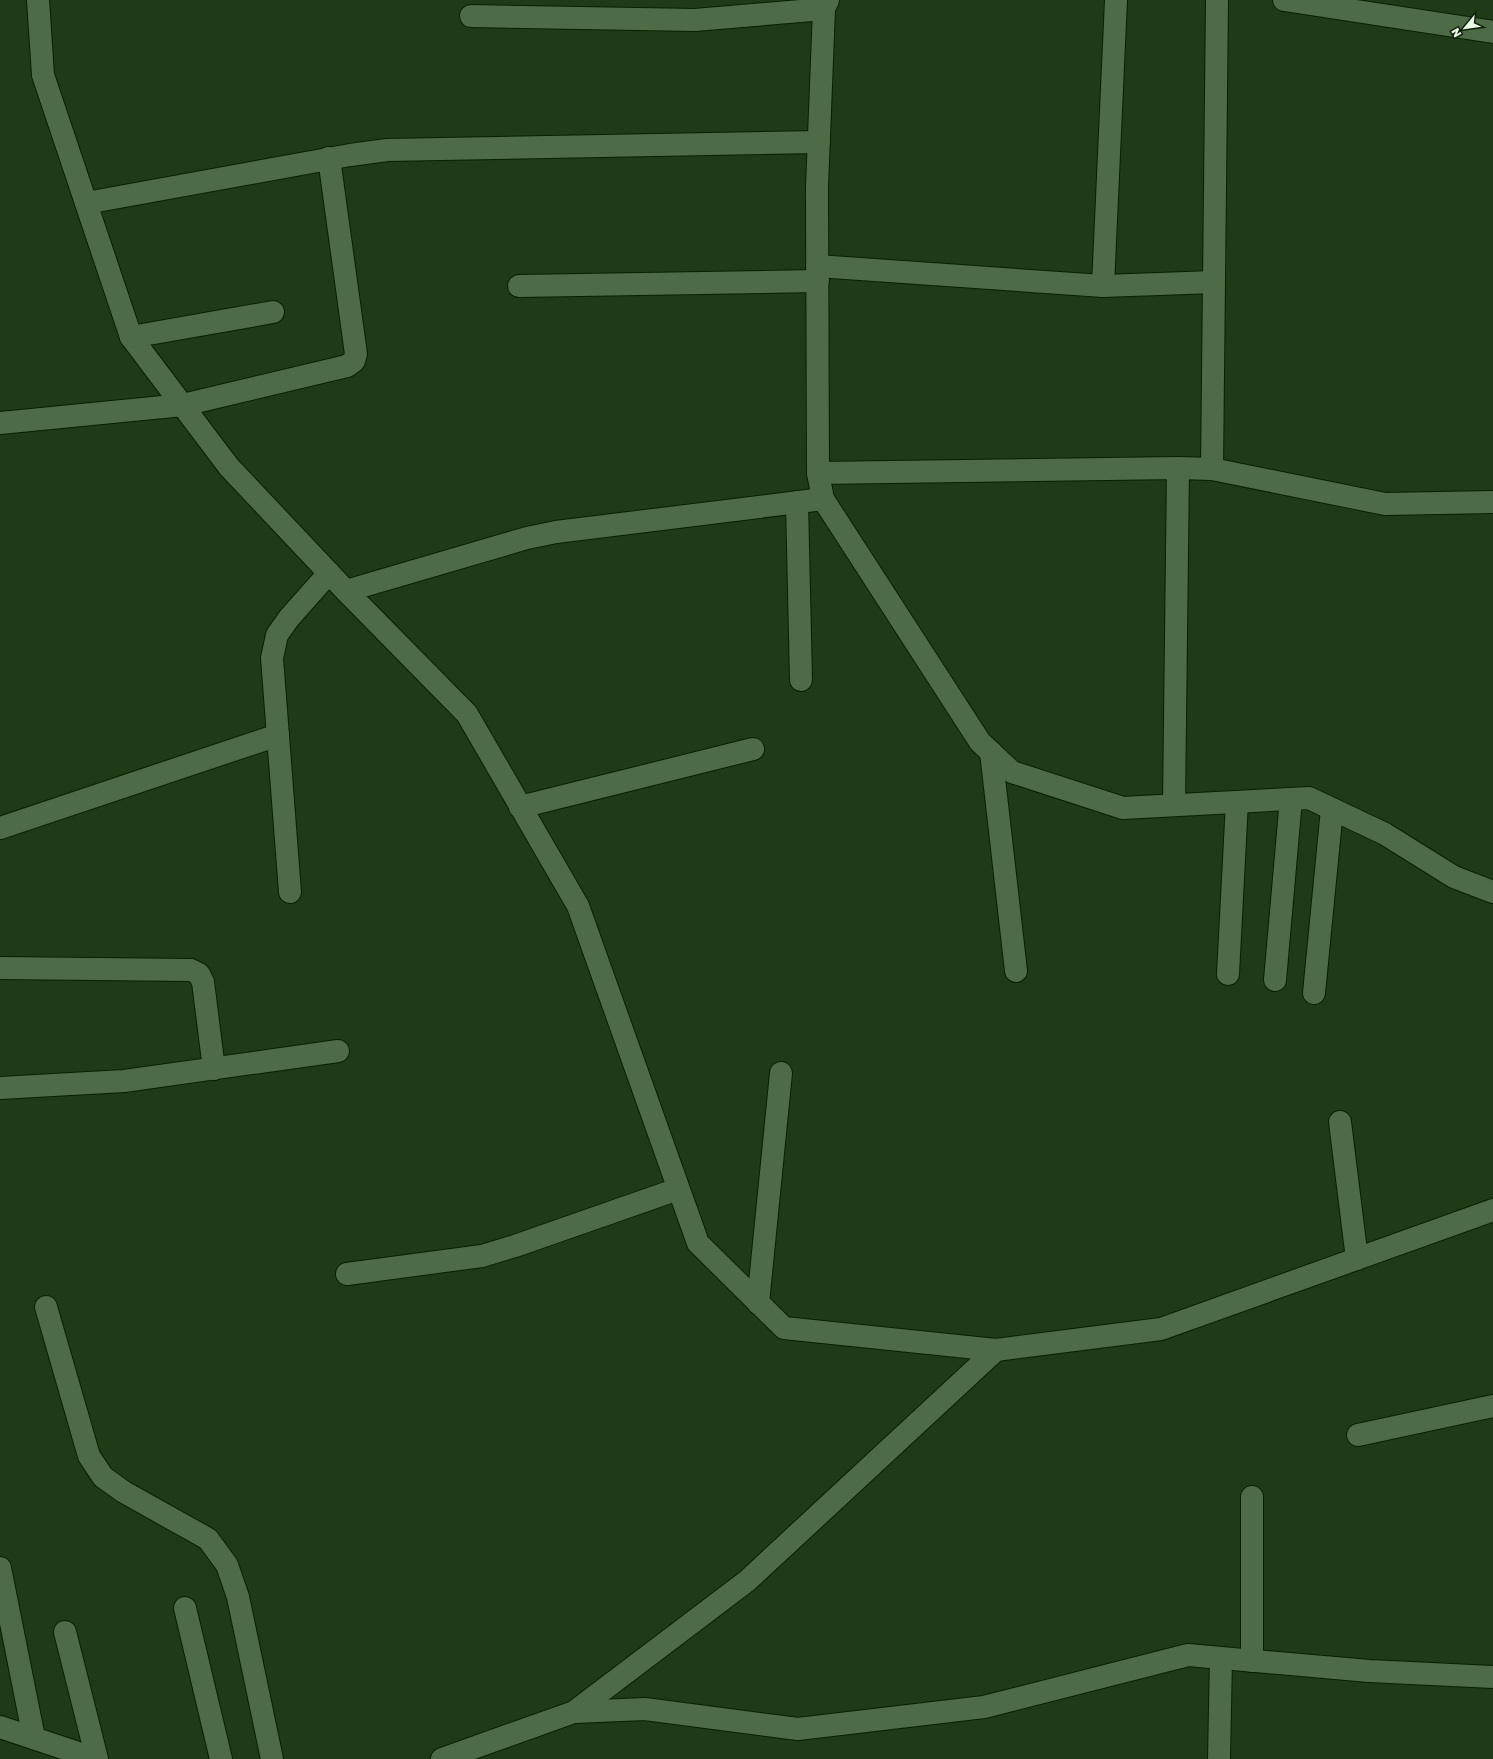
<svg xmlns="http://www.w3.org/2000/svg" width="1493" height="1759" font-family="'Golos Text',sans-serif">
<rect width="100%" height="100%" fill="#1f3b16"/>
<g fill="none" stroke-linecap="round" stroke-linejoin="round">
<defs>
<g id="street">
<polyline points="38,0 43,75 131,337 229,467 346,591 467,714 578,906 698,1243 784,1328 996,1350 1161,1329 1493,1210"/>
<polyline points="828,0 824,9 817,187 818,473 823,499 980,742 1012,772 1123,808 1309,798 1385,834 1454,877 1493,892"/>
<polyline points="1284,0 1493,32"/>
<polyline points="471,16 695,20 824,9"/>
<polyline points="86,203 350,155 387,150 819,142"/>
<polyline points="817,266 1103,286 1214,282"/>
<polyline points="519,286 818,281"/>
<polyline points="1103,286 1116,0"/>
<polyline points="131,337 273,312"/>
<polyline points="0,423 183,405 347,366 354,361 356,354 329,158"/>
<polyline points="1212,469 1217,0"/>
<polyline points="818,473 1178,468 1212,469 1385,504 1493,502"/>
<polyline points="797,502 801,680"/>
<polyline points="346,591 527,538 556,532 823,499"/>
<polyline points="991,752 1016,971"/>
<polyline points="1174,805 1178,468"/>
<polyline points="520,807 753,749"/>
<polyline points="0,828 278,735"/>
<polyline points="290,892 272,658 277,635 289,618 329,573"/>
<polyline points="0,968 191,970 199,974 203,982 214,1069"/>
<polyline points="1228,974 1237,802"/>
<polyline points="1275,980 1291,799"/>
<polyline points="1314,993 1332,809"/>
<polyline points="0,1088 124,1081 338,1051"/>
<polyline points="1340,1122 1357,1259"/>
<polyline points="347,1274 482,1256 515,1246 678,1189"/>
<polyline points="758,1303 781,1073"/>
<polyline points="46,1307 89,1456 103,1477 124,1492 208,1539 227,1565 238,1597 272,1759"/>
<polyline points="1358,1435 1493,1406"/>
<polyline points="1252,1497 1252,1661"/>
<polyline points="0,1568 34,1738"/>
<polyline points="185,1608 221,1759"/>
<polyline points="65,1632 97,1759"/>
<polyline points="574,1712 747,1581 996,1350"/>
<polyline points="0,1727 96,1759"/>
<polyline points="442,1759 574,1712 645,1709 798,1729 984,1707 1188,1655 1369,1671 1493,1677"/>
<polyline points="1219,1759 1221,1658"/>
</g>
</defs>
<use href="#street" stroke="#062100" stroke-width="24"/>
<use href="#street" stroke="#4d6b44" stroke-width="22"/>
</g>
<g transform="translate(1465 28) rotate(241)" stroke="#121e0e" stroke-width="3" paint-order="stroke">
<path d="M0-3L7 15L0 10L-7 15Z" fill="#eafbe5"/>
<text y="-6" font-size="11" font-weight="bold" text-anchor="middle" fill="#eafbe5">N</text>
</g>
</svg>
